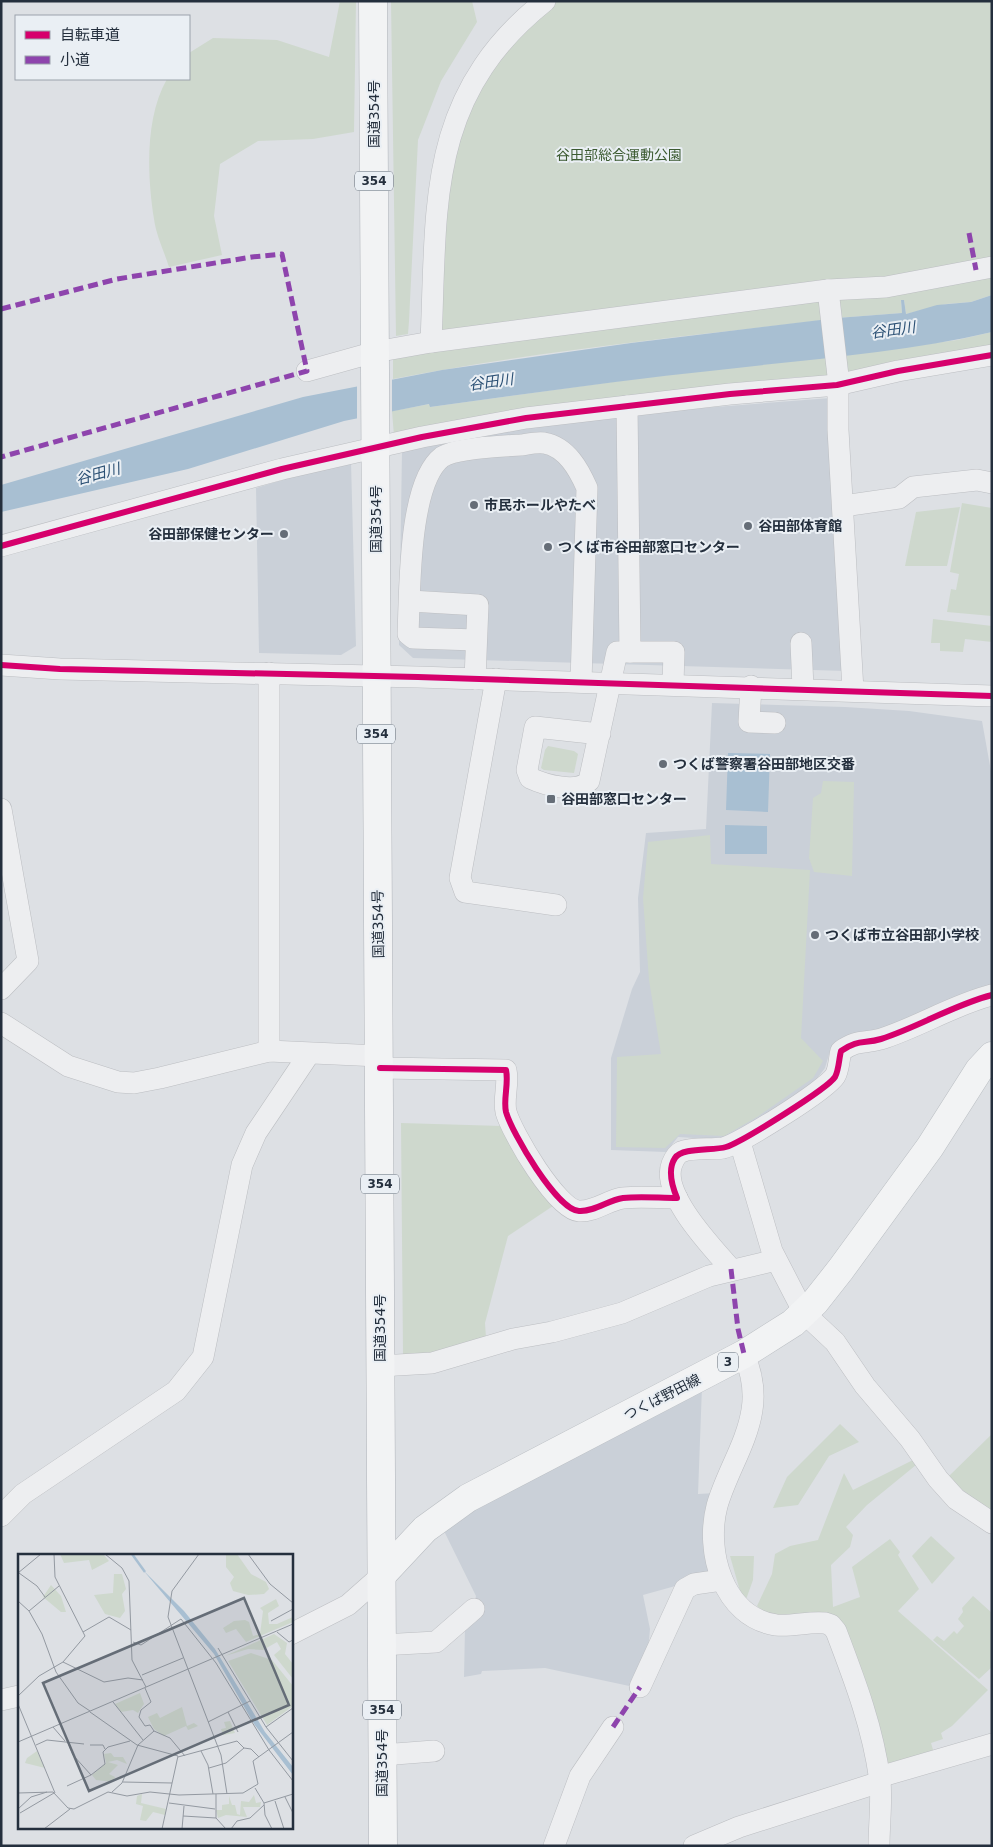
<svg xmlns="http://www.w3.org/2000/svg" width="993" height="1847" font-family="'DejaVu Sans','Noto Sans JP',sans-serif">
<rect width="100%" height="100%" fill="#dde0e4"/>
<g fill="#cad0d8">
<polygon points="831,398 846,671 413,658 399,645 402,450 560,419"/>
<polygon points="351,462 356,646 341,655 259,653 256,488 325,467"/>
<polygon points="712,703 845,707 909,711 982,721 992,777 992,987 830,1051 825,1068 816,1080 775,1111 726,1140 678,1137 666,1152 611,1150 611,1058 632,989 640,972 638,898 646,833 706,829"/>
<polygon points="702,1386 698,1494 716,1493 715,1575 643,1595 650,1629 647,1662 634,1687 545,1668 482,1671 481,1674 464,1677 465,1628 470,1622 476,1596 444,1531 471,1507"/>
</g>
<g fill="#ced8cd">
<path d="M340,1H356L354,132L313,139L258,141L220,164L214,216L222,255L169,267C164,251 156,235 154,219C147,176 145,117 167,79H189V53L213,38L277,40L329,57Z"/>
<polygon points="391,1 472,1 477,22 441,81 418,140 409,321 408,334 396,336"/>
<polygon points="555,1 992,1 992,258 882,280 439,333 441,243 453,147 491,66"/>
<polygon points="992,276 992,295 971,302 946,304 906,314 904,300 901,301 902,313 837,318 835,297"/>
<path d="M822,299L824,320C681,337 536,351 393,379V355Z"/>
<polygon points="992,332 992,349 844,375 841,356 957,340"/>
<polygon points="829,357 831,377 797,377 570,405 394,436 392,411 430,404 430,407 641,378"/>
<polygon points="962,503 992,508 992,616 947,612 951,589 956,590 959,574 950,572"/>
<polygon points="960,507 947,566 905,566 916,512"/>
<polygon points="933,619 992,626 992,642 965,639 963,652 940,651 940,643 931,643"/>
<polygon points="548,746 574,751 578,754 574,773 544,770 541,768 545,750"/>
<polygon points="823,781 854,782 852,876 814,872 809,858 813,798 821,793"/>
<polygon points="710,835 711,864 810,870 801,1038 823,1061 813,1078 757,1117 724,1136 680,1134 665,1148 616,1147 617,1057 661,1054 649,980 643,898 648,842"/>
<polygon points="401,1123 502,1126 553,1206 508,1236 485,1323 486,1338 425,1355 403,1355"/>
<polygon points="840,1424 859,1442 829,1456 798,1505 773,1508 787,1477"/>
<polygon points="992,1434 992,1513 947,1478"/>
<polygon points="913,1460 916,1465 867,1505 846,1527 853,1535 850,1547 831,1565 833,1607 860,1597 852,1567 890,1539 900,1552 898,1555 919,1589 898,1611 988,1690 952,1726 941,1733 943,1739 931,1743 934,1753 885,1770 840,1625 770,1617 757,1606 772,1574 775,1554 790,1546 818,1540 844,1473 853,1490"/>
<polygon points="931,1536 955,1558 932,1584 912,1556"/>
<polygon points="730,1556 754,1556 753,1580 744,1605"/>
<polygon points="973,1596 992,1613 992,1667 979,1679 933,1640 937,1636 944,1641 954,1631 957,1634 964,1626 958,1619 963,1612 962,1608"/>
</g>
<g fill="#a8bfd2">
<path d="M992,295V332C902,353 810,359 719,370C622,380 526,394 430,407L429,404L344,421L188,469L1,512V485L303,397L442,370L631,343L837,318L902,313L901,300H904L906,314L937,305L971,302Z"/>
<polygon points="728,753 770,754 768,812 726,810"/>
<polygon points="725,825 767,826 767,854 725,854"/>
</g>
<polygon fill="#dde0e4" points="392,377 392,414 357,421 357,383"/>
<g fill="none" stroke-linecap="round" stroke-linejoin="round">
<defs>
<g id="minor">
<polyline points="828,290 838,376 838,430 853,690"/>
<path d="M431,342C437,204 426,96 545,1"/>
<polyline points="307,371 375,352 431,342 828,290 886,287 992,267"/>
<polyline points="627,406 630,652"/>
<polyline points="843,506 899,498 913,487 977,480 992,483"/>
<polyline points="1,546 282,469 422,437 526,418 730,394 837,385 898,371 992,355"/>
<polyline points="410,601 478,605 475,679"/>
<path d="M476,640L413,638L408,634C410,592 408,483 442,457C455,448 504,446 521,445C528,444 537,442 544,443C567,447 579,470 587,488L581,682"/>
<polyline points="801,643 803,688"/>
<polyline points="1,665 60,669 418,677 992,696"/>
<polyline points="496,679 460,878 465,892 556,905"/>
<polyline points="751,686 749,722 775,723"/>
<path d="M600,734L535,727L527,770L530,778C545,785 577,794 589,781L617,652H674L673,684"/>
<polyline points="1,809 28,961 1,989"/>
<polyline points="1,1023 68,1066 118,1082 134,1083 160,1078 269,1051 379,1056"/>
<polyline points="269,1051 269,673"/>
<path d="M380,1068L506,1070C509,1084 503,1099 506,1112C512,1133 557,1210 579,1211C595,1212 608,1200 623,1198C640,1196 659,1198 677,1198"/>
<polyline points="740,1142 772,1251 804,1313 835,1342 865,1386 910,1439 938,1479 956,1499 992,1523"/>
<path d="M731,1269C713,1248 660,1194 672,1164C674,1159 677,1154 681,1152C693,1147 710,1150 723,1148C740,1144 826,1090 835,1076C839,1070 839,1058 841,1051C858,1039 864,1044 881,1039C919,1027 953,1005 992,995"/>
<path d="M744,1354C751,1371 755,1392 752,1410C747,1443 726,1474 717,1506C705,1551 723,1617 776,1625C792,1627 809,1621 825,1623L831,1625L836,1631C855,1681 873,1728 880,1781C882,1802 879,1825 879,1846"/>
<polyline points="380,1366 432,1363 513,1339 552,1332 622,1313 709,1276 776,1260"/>
<polyline points="1,1516 23,1494 176,1391 203,1357 242,1165 256,1133 309,1054"/>
<polyline points="291,1634 348,1605 382,1575"/>
<polyline points="381,1645 436,1642 474,1609"/>
<polyline points="640,1687 685,1589 694,1584 722,1580"/>
<polyline points="1,1700 19,1696"/>
<polyline points="382,1755 434,1751"/>
<polyline points="879,1777 992,1744"/>
<polyline points="554,1846 580,1776 613,1727"/>
<polyline points="694,1846 739,1827 880,1782"/>
</g>
<polyline id="major" points="382,1575 425,1529 468,1498 744,1354 793,1323 815,1302 841,1269 930,1147 979,1070 992,1056"/>
<polyline id="highway" points="373,1 383,1846"/>
</defs>
<use href="#minor" stroke="#bcbec2" stroke-width="22"/>
<use href="#major" stroke="#b9bdc2" stroke-width="29"/>
<use href="#highway" stroke="#afb3b9" stroke-width="29"/>
<use href="#minor" stroke="#edeef0" stroke-width="21"/>
<use href="#major" stroke="#f2f3f4" stroke-width="28"/>
<use href="#highway" stroke="#f2f3f4" stroke-width="28"/>
<g stroke="#8e44ad" stroke-width="5" stroke-dasharray="10 5" stroke-linecap="butt">
<polyline points="969,233 976,270"/>
<polyline points="1,309 117,279 252,257 282,254 307,371 1,457"/>
<polyline points="731,1269 738,1329 744,1354"/>
<polyline points="613,1727 640,1687"/>
</g>
<defs>
<g id="cycleway">
<polyline points="1,546 282,469 422,437 526,418 730,394 837,385 898,371 992,355"/>
<polyline points="1,665 60,669 418,677 992,696"/>
<path d="M380,1068L506,1070C509,1084 503,1099 506,1112C512,1133 557,1210 579,1211C595,1212 608,1200 623,1198C640,1196 659,1198 677,1198C672,1186 667,1170 675,1158C682,1147 713,1151 726,1147C742,1142 827,1089 835,1077C839,1070 839,1058 841,1051C858,1039 864,1044 881,1039C919,1027 953,1005 992,995"/>
</g>
</defs>
<use href="#cycleway" stroke="#eaeff4" stroke-width="9"/>
<use href="#cycleway" stroke="#d6006c" stroke-width="6"/>
</g>
<g fill="#656d77" stroke="#eaeff4" stroke-width="2">
<circle cx="474" cy="505" r="5"/>
<circle cx="748" cy="526" r="5"/>
<circle cx="284" cy="534" r="5"/>
<circle cx="548" cy="547" r="5"/>
<circle cx="663" cy="764" r="5"/>
<rect x="546" y="794" width="10" height="10" rx="2.5"/>
<circle cx="815" cy="935" r="5"/>
</g>
<g text-anchor="middle" dominant-baseline="central" stroke-width="4" stroke-linejoin="round" paint-order="stroke">
<g fill="#eaeff4" stroke="#5f6974" stroke-width="1">
<rect x="355" y="171.5" width="38" height="19" rx="4"/>
<rect x="357" y="724.5" width="38" height="19" rx="4"/>
<rect x="361" y="1174.5" width="38" height="19" rx="4"/>
<rect x="718" y="1352.5" width="20" height="19" rx="4"/>
<rect x="363" y="1700.5" width="38" height="19" rx="4"/>
</g>
<g font-size="12" font-weight="bold" fill="#242f3d">
<text x="374" y="181">354</text>
<text x="376" y="734">354</text>
<text x="380" y="1184">354</text>
<text x="728" y="1362">3</text>
<text x="382" y="1710">354</text>
</g>
<g font-size="14" fill="#242f3d" stroke="#eaeff4">
<text transform="translate(374 114) rotate(-90)">国道354号</text>
<text transform="translate(376 519) rotate(-90)">国道354号</text>
<text transform="translate(378 924) rotate(-91)">国道354号</text>
<text transform="translate(380 1328) rotate(-90)">国道354号</text>
<text transform="translate(662 1397) rotate(-27)">つくば野田線</text>
<text transform="translate(382 1763) rotate(-90)">国道354号</text>
</g>
<g font-size="14" fill="#3b5a30" stroke="#eaeff4">
<text x="619" y="155">谷田部総合運動公園</text>
</g>
<g font-size="14" font-weight="bold" fill="#242f3d" stroke="#eaeff4" text-anchor="start">
<text x="484" y="505">市民ホールやたべ</text>
<text x="758" y="526">谷田部体育館</text>
<text x="274" y="534" text-anchor="end">谷田部保健センター</text>
<text x="558" y="547">つくば市谷田部窓口センター</text>
<text x="673" y="764">つくば警察署谷田部地区交番</text>
<text x="561" y="799">谷田部窓口センター</text>
<text x="825" y="935">つくば市立谷田部小学校</text>
</g>
<g font-size="15" font-style="italic" fill="#2b5074" stroke="#eaeff4">
<text transform="translate(893 330) rotate(-8)">谷田川</text>
<text transform="translate(491 382) rotate(-8)">谷田川</text>
<text transform="translate(98 474) rotate(-15)">谷田川</text>
</g>
</g>
<g transform="translate(18 1554)">
<rect width="275" height="275" fill="#dde0e4"/>
<path d="M42,0H85L91,7L74,16L71,6L46,9ZM208,0H219L233,20L248,28L251,35L246,40L230,41L215,37L212,29L216,23L208,13ZM96,20H104L108,35L104,40L107,57L102,64L87,60L76,41L95,39ZM33,31L43,42L48,58H43L25,43ZM258,45L261,52L250,59L251,70H259L275,63V68L228,88L218,75L208,79L205,74L216,67L227,66L231,68L235,82L242,80L245,57L242,54ZM256,80L269,89L267,100L275,110V125L256,101L263,95L259,88L245,96L230,95L207,102ZM233,99L254,106L275,132V152L249,171L210,107ZM122,139L126,150L120,159L115,156L103,158L97,150ZM164,153L169,172L176,169L180,172L170,176L168,172L146,182L136,175L130,163L139,159L142,164ZM212,167L217,179L205,181L203,175L208,174L206,168ZM19,197L27,214L7,209L9,204ZM93,199L96,203H105L109,210L99,206L90,208L100,211L91,220L97,223L95,228L78,226L74,221L88,209L86,200ZM124,240L123,249L148,255L147,261L135,258L128,267L122,266L125,252L118,250L119,242ZM236,241L238,249L243,248L242,253H225L229,263L208,261L200,264L198,256H204V251L211,250V242L214,251H217L219,260L222,261L223,247L231,248Z" fill="#ced8cd"/>
<path d="M125,16L166,57L197,95L247,178L275,213V221L236,170L196,100Z" fill="#a8bfd2"/>
<path fill="none" stroke="#a8bfd2" stroke-width="2.5" d="M114,0L127,18"/>
<path fill="none" stroke="#9399a1" stroke-width="1" d="M87,0L104,14L111,27L114,106L128,133M181,0L154,37L150,63L203,201L209,240M230,0L252,30L275,49M0,19L23,0M1,19L19,32L27,43M0,47L11,57L24,80L38,118L60,149L72,157M11,57L41,32M253,67L275,55M65,78L91,63L113,76M259,78L271,88L275,86M115,88L123,91L163,65L198,109L251,196L275,227M200,94L248,173L275,207M45,108L86,128L110,124L125,126M124,121L165,104M127,134L133,148L123,156L121,163L127,172L132,171L136,177L152,184L167,202M0,142L21,122L45,108L67,82L37,23L36,0M95,148L125,186M0,150L37,239M72,158L119,191L160,202L144,275M210,158L220,178M190,168L232,147M35,173L47,187M248,173L275,154M0,188L275,70M50,189L55,201L73,221M18,191L29,186L66,190M72,191H85L87,195M183,197L190,211L195,240M160,203L219,187L226,194M191,214L208,209L226,194L233,195L241,203M105,228L154,229M49,232L73,221L87,210L85,198L90,193L112,187M237,234L246,249L247,261L254,275M94,238L104,229L120,191L136,177M0,239L35,238L50,254L56,255L90,238L109,242L132,238L161,241L225,239L240,230L235,207L275,178M198,240V264L208,275M267,243L275,259M257,247L266,275M151,249L197,255M246,249L275,240M0,255L13,243L29,238M2,259L36,239M165,262L198,264M26,275L52,255M164,275L166,252M213,275L219,267L232,264L246,251"/>
<path fill="#656d77" fill-opacity="0.15" stroke="#656d77" stroke-width="2.5" d="M226,44L271,151L71,237L25,129Z"/>
<rect width="275" height="275" fill="none" stroke="#242f3d" stroke-width="2.5"/>
</g>
<rect width="993" height="1847" fill="none" stroke="#242f3d" stroke-width="5"/>
<rect x="15" y="15" width="175" height="65" fill="#eaeff4" stroke="#9ba2ab"/>
<rect x="25" y="31" width="25" height="8" fill="#d6006c" stroke="#9ba2ab"/>
<text x="60" y="40" font-size="15" fill="#242f3d">自転車道</text>
<rect x="25" y="56" width="25" height="8" fill="#8e44ad" stroke="#9ba2ab"/>
<text x="60" y="65" font-size="15" fill="#242f3d">小道</text>
</svg>
